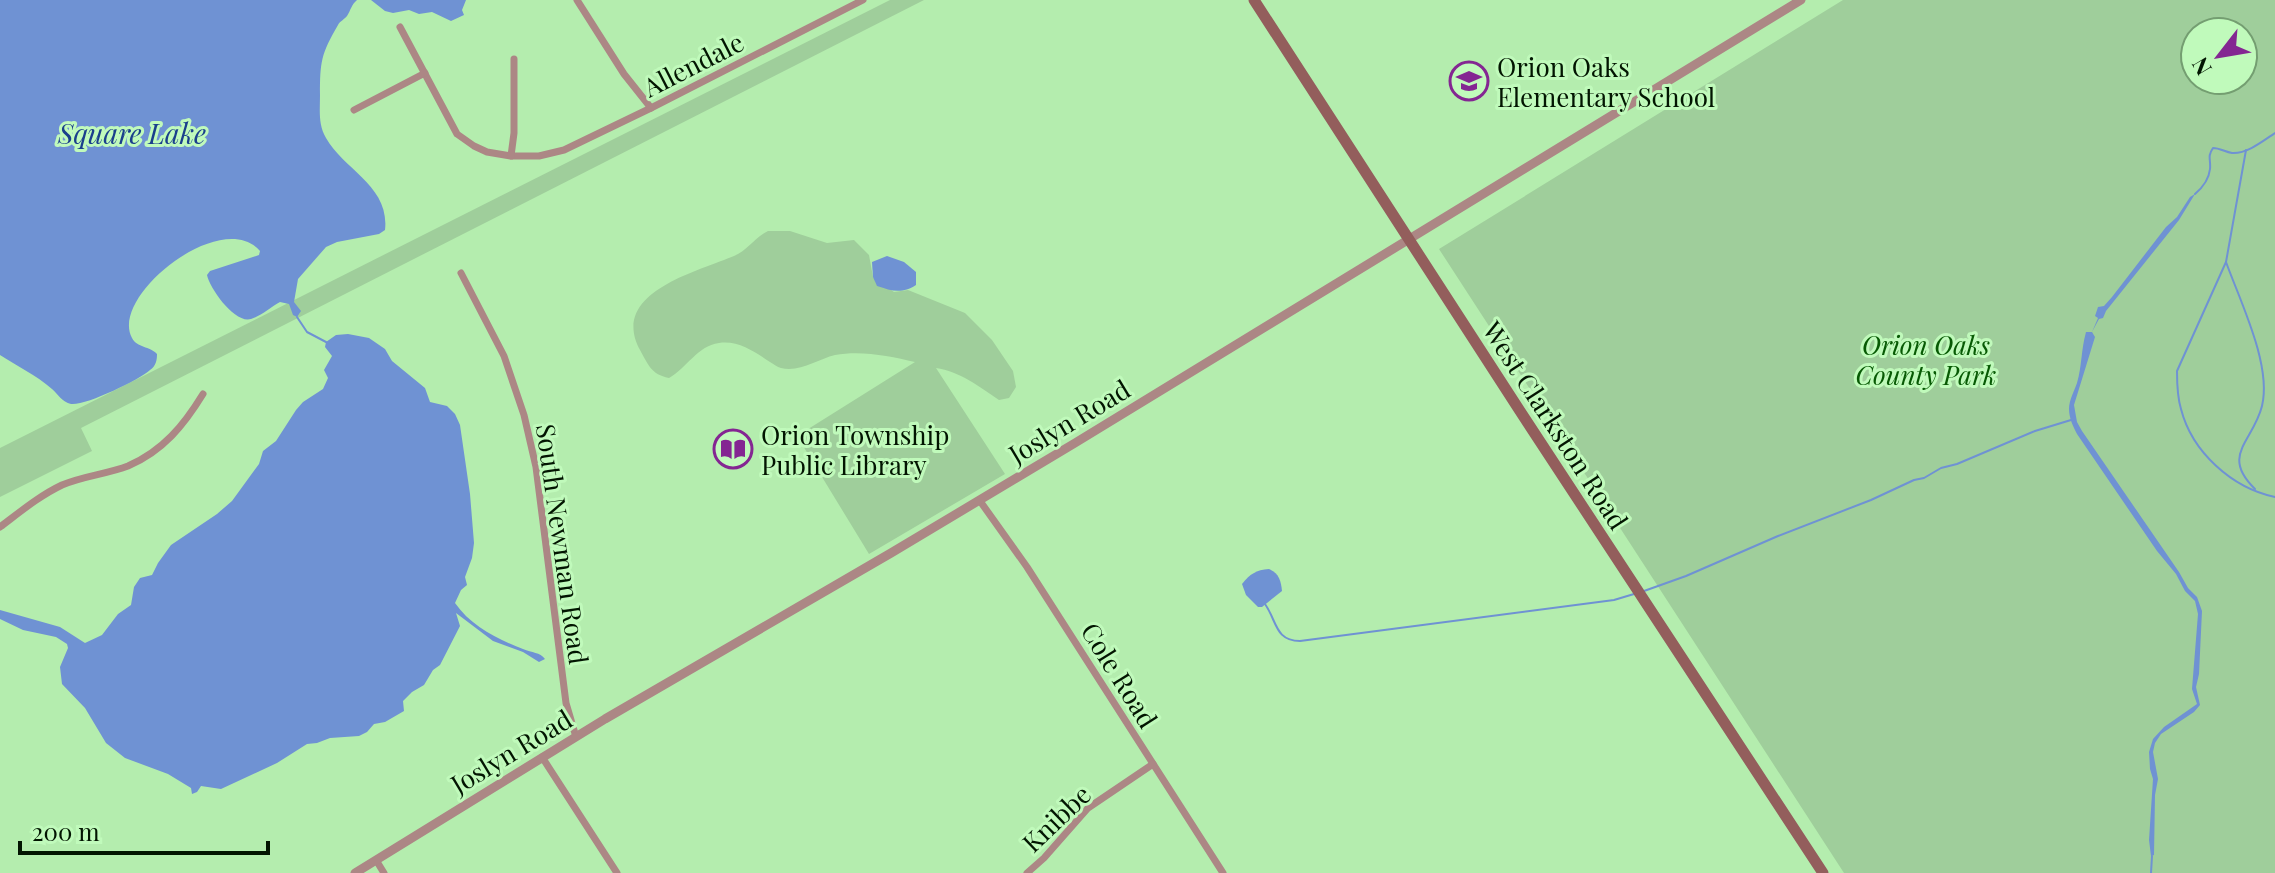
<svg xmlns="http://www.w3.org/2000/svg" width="2275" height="873" font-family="'Playfair Display',serif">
<rect width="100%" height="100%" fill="#b4edae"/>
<g fill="#9fce9b" fill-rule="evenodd">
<polygon points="890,0 924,0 81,428 92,451 0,497 0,448"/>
<path d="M1843,0H2275V873H1844L1439,249ZM2195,32H2243V80H2195Z"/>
<path d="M768,231H790L827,243L854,240L869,255L873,277L894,292L908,290L965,313L992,340L1013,371L1016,387L1009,398L999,400C980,387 959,371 936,368L1005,474L869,554L797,436L915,362C890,356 861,350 835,355C818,359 799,373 781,368C777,367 774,364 770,362C755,352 738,340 719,343C697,346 687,368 669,378C651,374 649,366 640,350C609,293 696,272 734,256C748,250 754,238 768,231Z"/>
</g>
<g fill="#6f92d3">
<path d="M0,0H357C351,5 351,10 347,16C345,19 340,21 338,25C321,54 320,62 320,95C320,111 318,124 326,138C344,170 390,186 385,230L379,234L337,242L326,247L298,279L294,302L301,311L297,317L293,315L289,304L280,302C271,307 261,316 251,319C235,324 210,289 207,275L210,271L259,255L260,251C222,207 109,296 132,338C137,348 150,346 157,354C157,360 156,366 150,370C139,380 85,406 71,404C62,402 58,394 52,389C36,375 17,366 0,355Z"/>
<polygon points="371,0 466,0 462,10 464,15 451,21 432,12 419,14 409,10 393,13 385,11"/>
<path d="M2195,194L2179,220L2106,311L2103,318L2099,319L2092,332L2095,337L2074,405L2077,422L2082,431L2179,572L2188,588L2197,597L2202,611L2199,674L2196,687L2200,705L2194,712L2161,734L2155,743L2153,752L2158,779L2155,795L2154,855L2151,856L2149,840L2153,779L2150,769L2149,752L2153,739L2164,727L2197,704L2192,689L2198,614L2195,601L2185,591L2176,574L2157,551L2077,434C2073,426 2069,418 2069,409C2069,400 2074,392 2077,383C2082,366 2081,350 2086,332H2092L2098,318L2095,316L2098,307L2104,306L2112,297L2166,227L2177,217L2190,197Z"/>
<path d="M887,256L904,262L916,272V285C902,294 892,291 877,286L873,277L872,262Z"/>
<path d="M348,334L369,338L385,349L392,361L425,388L430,402L447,406L455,414L460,425L470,494L474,543L472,558L465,577L467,585L461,590L455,603C471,626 497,639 523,649C532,653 540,652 545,659L539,662L523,652L493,641L456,613L460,626L440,665L433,670L424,685L412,692L403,701L404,711L385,722L374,724L367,732L359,736L330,738L317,743L307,744L277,763L221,789L201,786L197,792L192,794L191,788L168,774L125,758L106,743L85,708L62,684L60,667L68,648L67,644L56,637L23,630L0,619V610L60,627L85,643L102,635L118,614L131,605L134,587L140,578L152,575L158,563L171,545L217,514L232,501L259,464L263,451L276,441L296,410L303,402L323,389L328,378L324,370L332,356L325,347L326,342L336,335Z"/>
<path d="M1269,569C1279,573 1281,581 1282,591L1262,607H1258L1246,595L1242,584C1250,574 1256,570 1269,569Z"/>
</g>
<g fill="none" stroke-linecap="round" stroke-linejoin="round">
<g stroke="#6f92d3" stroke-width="2">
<path d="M2246,150L2226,262L2177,371C2177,383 2177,396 2181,409C2192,452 2232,488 2275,497"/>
<path d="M2195,194C2202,188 2209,179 2210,169C2211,159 2207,157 2213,148C2220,148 2225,152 2232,153C2247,154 2263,141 2275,133"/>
<path d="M2226,262C2240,301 2272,365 2262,406C2253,442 2220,455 2255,489"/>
<polyline points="297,317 307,332 326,342"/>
<polyline points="1644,591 1686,576 1778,536 1871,500 1914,480 1924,478 1941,468 1957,464 2035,431 2071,420"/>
<path d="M1265,604C1277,621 1275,641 1300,641L1614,600L1634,594"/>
<polyline points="2151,873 2152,856"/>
</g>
<g stroke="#ac8785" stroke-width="7">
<polyline points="577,0 624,74 651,108"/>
<polyline points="400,27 457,134 474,146 487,152 511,156 539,156 564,150 651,108 863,0"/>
<polyline points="354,110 425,73"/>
<polyline points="511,156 514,133 514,59"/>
<polyline points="461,273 504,356 524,415 536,467 566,703 576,737"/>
<polyline points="980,501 1027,567 1223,873"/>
<path d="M0,527C20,512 39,496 62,485C83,476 107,474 128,466C163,451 184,425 203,394"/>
<polyline points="542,757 617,873"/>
<polyline points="376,860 384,873"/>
<polyline points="1027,873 1044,858 1088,808 1153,764"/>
</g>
<polyline stroke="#ac8785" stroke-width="9" points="355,873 605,719 891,553 1075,443 1801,0"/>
<polyline stroke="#935e5c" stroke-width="11" points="1254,0 1520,411 1823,873"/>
</g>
<defs>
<symbol id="school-ring" viewBox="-11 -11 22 22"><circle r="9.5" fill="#c0fabb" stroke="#842692" stroke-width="1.5"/><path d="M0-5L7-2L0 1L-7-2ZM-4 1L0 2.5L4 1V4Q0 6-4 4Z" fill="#842692"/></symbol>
<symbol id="library-ring" viewBox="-11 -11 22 22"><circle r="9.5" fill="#c0fabb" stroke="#842692" stroke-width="1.5"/><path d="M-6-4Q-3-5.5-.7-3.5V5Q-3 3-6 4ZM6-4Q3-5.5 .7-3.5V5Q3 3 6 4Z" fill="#842692"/></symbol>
</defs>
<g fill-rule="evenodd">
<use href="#school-ring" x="1447" y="59" width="44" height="44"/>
<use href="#library-ring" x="711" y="427" width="44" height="44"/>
</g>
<g text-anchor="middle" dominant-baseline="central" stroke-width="6" stroke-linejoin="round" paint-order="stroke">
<g font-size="26" fill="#021501" stroke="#c0fabb">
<text transform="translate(693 64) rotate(-27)">Allendale</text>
<text transform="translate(1069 421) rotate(-31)">Joslyn Road</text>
<text transform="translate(1556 425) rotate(57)">West Clarkston Road</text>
<text transform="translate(563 544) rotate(82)">South Newman Road</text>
<text transform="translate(1120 675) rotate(58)">Cole Road</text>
<text transform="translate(511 751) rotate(-31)">Joslyn Road</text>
<text transform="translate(1056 818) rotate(-44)">Knibbe</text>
</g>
<g font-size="26" fill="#021501" stroke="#c0fabb" text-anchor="start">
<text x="1497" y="66">Orion Oaks<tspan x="1497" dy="30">Elementary School</tspan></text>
<text x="761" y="434">Orion Township<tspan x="761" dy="30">Public Library</tspan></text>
</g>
<g font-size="26" font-style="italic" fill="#075a04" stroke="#c0fabb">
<text x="1926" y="344">Orion Oaks<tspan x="1926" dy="30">County Park</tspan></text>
</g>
<g font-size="28" font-style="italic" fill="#1a3f8c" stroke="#c0fabb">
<text x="132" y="132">Square Lake</text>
</g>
</g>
<g transform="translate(2219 56) rotate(239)"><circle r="38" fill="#c0fabb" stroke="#749e71" stroke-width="2"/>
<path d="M0-6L14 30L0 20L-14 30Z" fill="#842692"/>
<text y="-12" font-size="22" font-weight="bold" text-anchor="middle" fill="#021501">N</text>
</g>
<path d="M20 841v12h248v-12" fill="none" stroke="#021501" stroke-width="4"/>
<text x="32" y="841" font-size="24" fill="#021501" stroke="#c0fabb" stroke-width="6" paint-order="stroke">200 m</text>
</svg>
